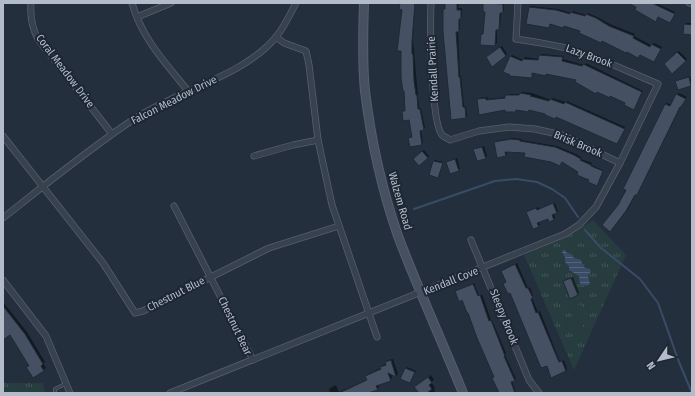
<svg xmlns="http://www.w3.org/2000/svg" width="695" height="396" font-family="'Fira Sans Condensed',sans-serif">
<defs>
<pattern id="park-tufts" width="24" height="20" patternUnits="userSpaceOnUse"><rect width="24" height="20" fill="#263c3f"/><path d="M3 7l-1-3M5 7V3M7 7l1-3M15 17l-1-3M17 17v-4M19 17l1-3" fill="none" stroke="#435659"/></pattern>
<pattern id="water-rules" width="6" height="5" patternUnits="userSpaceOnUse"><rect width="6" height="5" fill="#394c67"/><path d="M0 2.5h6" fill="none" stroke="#53647b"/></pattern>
</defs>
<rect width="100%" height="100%" fill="#242f3e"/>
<g fill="url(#park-tufts)">
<polygon points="593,220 626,255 574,370 524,255 571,235"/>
<polygon points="3,383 43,383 45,393 3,393"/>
</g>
<polygon fill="#263c3f" points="577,304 590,310 579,335 566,328"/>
<path fill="url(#water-rules)" d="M564,249L568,254L572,255L574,258L581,260L583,267L590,269L591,271L588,276L590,284C587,286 583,286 580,284L579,276L569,270V266L565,262V257L562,252Z"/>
<g fill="#0007">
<polygon points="401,3 415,3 413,40 419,108 421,108 425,128 421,130 423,143 421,144 409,138 413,136 410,119 403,112 406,110 403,9"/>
<polygon points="446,3 459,3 458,8 462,8 462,16 460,18 460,29 458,31 460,76 461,76 464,106 466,106 467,116 466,117 452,119 444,10"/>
<polygon points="484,3 504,3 504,10 501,12 500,27 497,29 497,43 495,45 482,34 483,33 486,11 484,11"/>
<polygon points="630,3 656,3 675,12 671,21 659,16 656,21 637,7"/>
<polygon points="531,6 558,9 571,13 573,11 586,15 588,13 597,17 610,24 635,34 634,36 651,45 654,43 662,47 654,61 640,54 581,30 565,25 550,23 549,26 530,8"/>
<polygon points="687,23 692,23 692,34 685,24"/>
<polygon points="502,46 507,54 493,65 488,56"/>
<polygon points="679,51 687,59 673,72 665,64"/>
<polygon points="541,54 564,56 563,59 584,65 586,63 643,91 635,107 611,95 609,97 577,80 564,76 533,72 531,77 511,57 512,55 523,60 525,57 539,59"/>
<polygon points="690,76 692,84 679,89 677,81"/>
<polygon points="522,92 532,93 551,100 552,98 566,102 567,101 625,127 617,143 556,116 530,109 517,109 516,111 506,109 478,100 479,98 487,97 488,99 506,97 508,94 521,94"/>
<polygon points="679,93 687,97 681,106 638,193 636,194 628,209 612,229 618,206 665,104 667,103 672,105"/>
<polygon points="513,138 521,139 521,140 557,146 576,154 581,157 581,159 592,163 591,165 603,170 598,183 590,180 562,162 560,165 526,152 507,151 507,154 506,155 495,143 497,141"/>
<polygon points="484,146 487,156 485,158 474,150"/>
<polygon points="424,150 429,156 419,165 414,159"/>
<polygon points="457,158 460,169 458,170 447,162"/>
<polygon points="435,160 443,162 438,177 430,174"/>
<polygon points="555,203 558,211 554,214 555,218 550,221 548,217 538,222 540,225 538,226 529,211 538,207 539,209"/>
<polygon points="517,263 528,288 530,287 533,296 532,298 538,312 540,311 560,362 564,360 567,369 566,371 547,365 507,282 502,271"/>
<polygon points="573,277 579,293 578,294 566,280"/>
<polygon points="474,283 479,296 482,294 491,320 492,320 506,353 505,355 516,379 512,381 516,393 498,393 495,376 469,311 462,299 456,291"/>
<polygon points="3,302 27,332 45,362 43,363 46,368 33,377 27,368 30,365 10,334 3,336"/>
<polygon points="393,359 398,374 396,376 391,373 392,378 390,380 378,384 379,387 377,389 367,393 326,393 330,391 329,389 336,385 339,392 367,380 366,376 368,374 381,368 383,365 387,364 386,362 388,360"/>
<polygon points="407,367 416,371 410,382 401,378"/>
<polygon points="431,375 434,380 431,382 434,386 435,393 419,393 416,387"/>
</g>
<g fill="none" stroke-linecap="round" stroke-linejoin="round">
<g stroke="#394c67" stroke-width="2">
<polyline points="414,209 495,181 516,179 537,182 552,189 565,198 578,217"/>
<polyline points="585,230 601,248 640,279 658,303 679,362 692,393"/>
</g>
</g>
<g fill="#455162" stroke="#1f2835">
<polygon points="400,3 415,3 412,42 412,54 413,54 414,81 416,95 417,95 418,109 420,109 424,130 420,131 422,145 410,147 408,138 412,137 409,120 403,121 402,111 405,111 404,91 403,91 401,78 401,51 397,51 402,10 399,9"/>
<polygon points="445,3 457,3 457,10 461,10 461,19 459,19 459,32 456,32 457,45 459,77 460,77 463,107 465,107 466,118 451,120 443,32 443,9 445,9"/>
<polygon points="483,3 503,4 503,13 500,13 499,30 496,30 495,46 480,45 481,34 483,34 485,12 483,12"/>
<polygon points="628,3 652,3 675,14 670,23 658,17 656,22 635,10 636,7"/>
<polygon points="529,7 556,10 570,14 570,12 585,16 586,14 596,18 609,26 634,36 633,38 650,47 651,44 661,49 654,62 640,55 638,58 627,52 626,53 602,41 601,43 579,33 580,31 564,26 563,28 550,24 549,28 526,24"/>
<polygon points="684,24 692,25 692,35 683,34"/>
<polygon points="500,47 506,56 492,67 486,57"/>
<polygon points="677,52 686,61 672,74 664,64"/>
<polygon points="539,55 563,57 562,61 582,66 583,64 642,92 634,110 624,105 625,103 610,96 610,98 597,92 596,94 575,82 576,80 546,74 546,76 532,73 532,78 509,76 510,75 503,72 510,56 522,61 523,59 538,60"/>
<polygon points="689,77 691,86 678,90 675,81"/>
<polygon points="520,93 531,95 530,96 549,101 550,99 564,104 565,102 625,129 617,144 556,117 555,119 545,115 545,114 529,110 528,112 516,110 516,112 505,112 505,110 479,115 477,99 486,98 486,100 505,98 505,95 519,95"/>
<polygon points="676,94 686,99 681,107 680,107 637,195 635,195 626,211 610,232 602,225 618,205 626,190 623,189 665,104 670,106"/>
<polygon points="511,139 520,140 520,141 555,147 574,155 581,159 580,160 591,165 591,166 603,171 597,186 588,182 589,180 577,175 578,172 562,162 560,166 551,162 524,157 525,153 505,152 506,156 497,158 494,142"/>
<polygon points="482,147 486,159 477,161 473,149"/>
<polygon points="422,151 428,158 419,166 413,159"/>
<polygon points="455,159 459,171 450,174 446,162"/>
<polygon points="433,161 443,163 438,178 429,175"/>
<polygon points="553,203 557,213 552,215 554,220 549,222 548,219 537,223 539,227 533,229 526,212 536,208 537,210"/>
<polygon points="515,264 526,288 528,288 533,298 531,299 536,313 538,312 559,362 562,361 566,371 551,378 547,366 541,368 515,305 510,293 508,294 503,284 506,282 501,271"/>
<polygon points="571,278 578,295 570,299 563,281"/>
<polygon points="473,284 478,296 480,295 489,321 491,320 505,356 504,356 515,381 511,382 515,393 499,393 492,378 494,377 477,338 468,313 467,313 462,300 459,302 455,291"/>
<polygon points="3,306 25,334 43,364 41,366 44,371 33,378 26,367 29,366 10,335 3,340"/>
<polygon points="391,360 396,377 388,373 391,381 376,386 378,390 368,393 339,393 367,380 365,376 381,369 380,367 386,365 385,362"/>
<polygon points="405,368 415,372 410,383 400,379"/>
<polygon points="428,377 432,383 429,385 432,389 427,393 419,393 414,387"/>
</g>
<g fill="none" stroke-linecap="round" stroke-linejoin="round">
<defs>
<polyline id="lane" points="55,393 55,389 65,384"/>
<g id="street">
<path d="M31,3C30,16 32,28 38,39L112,134"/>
<path d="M132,3C142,39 165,62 188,91"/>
<path d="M431,3C430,23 431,122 442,135C444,137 448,138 450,140L479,131L509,127L535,129L562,135L620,163"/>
<polyline points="689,3 692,4"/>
<polyline points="137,17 171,3"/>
<polyline points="276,37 284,43 306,51 309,65 318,140 332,205 377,337"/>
<polyline points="3,136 103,263 135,313 143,311 269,248 339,226"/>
<polyline points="254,156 293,145 318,140"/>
<polyline points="174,206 253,360"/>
<path d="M3,218C46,184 89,149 134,119C177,90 243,77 276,37C284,27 290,15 296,3"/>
<polyline points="471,240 529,380 539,393"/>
<polyline points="3,280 46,336 70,393"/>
<path d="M170,393C302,340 434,287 565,234L579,225L596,207L620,163L658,84C631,73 605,60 577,51C557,45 537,42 516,39L518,3"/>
</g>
<path id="secondary" d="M364,3C363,32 362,62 365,91C371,140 382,190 398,236C418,289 442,341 463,393"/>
</defs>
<use href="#lane" stroke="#565f6c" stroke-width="4"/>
<use href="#street" stroke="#565f6c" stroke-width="7"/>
<use href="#secondary" stroke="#565f6c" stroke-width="10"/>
<use href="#lane" stroke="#38414e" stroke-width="2.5"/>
<use href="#street" stroke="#38414e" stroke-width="5.5"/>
<use href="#secondary" stroke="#465061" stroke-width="8"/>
</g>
<g text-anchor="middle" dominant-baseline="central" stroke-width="4" stroke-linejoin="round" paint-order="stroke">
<g font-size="11" fill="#b4bcc9" stroke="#1d2633">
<text transform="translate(589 56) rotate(20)">Lazy Brook</text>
<text transform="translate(433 69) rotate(-93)">Kendall Prairie</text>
<text transform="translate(65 71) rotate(53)">Coral Meadow Drive</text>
<text transform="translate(174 100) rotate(-27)">Falcon Meadow Drive</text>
<text transform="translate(578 144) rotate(23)">Brisk Brook</text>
<text transform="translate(400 201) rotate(74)">Walzem Road</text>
<text transform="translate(451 281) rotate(-22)">Kendall Cove</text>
<text transform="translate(176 294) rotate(-27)">Chestnut Blue</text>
<text transform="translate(504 317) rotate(68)">Sleepy Brook</text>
<text transform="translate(235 326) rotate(64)">Chestnut Bear</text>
</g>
</g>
<rect width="695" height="396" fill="none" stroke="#b4bcc9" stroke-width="8"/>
<g transform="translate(659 360) rotate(235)" stroke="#1d2633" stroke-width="3" paint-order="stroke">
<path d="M0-3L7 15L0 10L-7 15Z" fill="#b4bcc9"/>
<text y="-6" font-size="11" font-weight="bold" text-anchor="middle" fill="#b4bcc9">N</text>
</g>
</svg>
